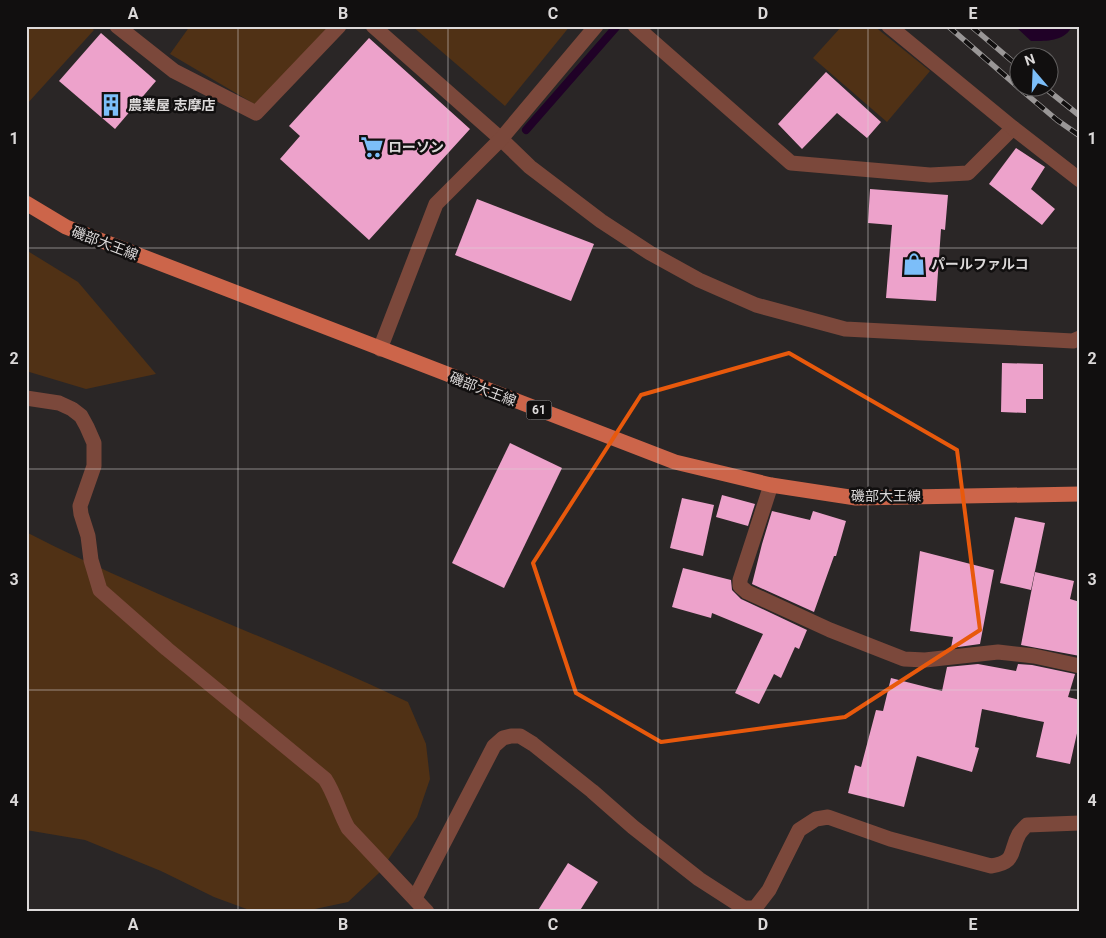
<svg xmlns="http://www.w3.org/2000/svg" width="1106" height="938" font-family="Roboto,'Noto Sans JP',sans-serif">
<rect width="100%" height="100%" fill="#2a2626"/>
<g fill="#503115">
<polygon points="26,26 89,26 94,30 26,105"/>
<polygon points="190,26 329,26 256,105 170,54"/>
<polygon points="412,26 570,26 505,106"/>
<polygon points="842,26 874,26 930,71 887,122 813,58"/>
<polygon points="26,250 78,282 156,374 86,389 26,371"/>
<path d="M26,532C150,596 282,642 408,702L426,744L430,779L417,817L379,873L348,902L310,910L252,911L214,897L161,871L85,840L26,830Z"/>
</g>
<path fill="#200127" d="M1015,26H1072C1065,42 1045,41 1031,41Z"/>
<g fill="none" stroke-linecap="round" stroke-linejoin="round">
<polyline stroke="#200127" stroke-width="8" points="526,130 617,26"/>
</g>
<g fill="#eda2cb">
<polygon points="101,33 156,81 115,129 59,81"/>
<polygon points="369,38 470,129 369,240 280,159 300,136 289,126"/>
<polygon points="826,72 881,122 867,138 837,113 802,149 778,124"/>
<polygon points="1016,148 1045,167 1031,189 1055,209 1042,225 989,184"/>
<polygon points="870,189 948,195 945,230 941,229 936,301 886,298 892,225 868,223"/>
<polygon points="477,199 594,244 571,301 455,255"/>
<polygon points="1002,363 1043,364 1043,399 1026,399 1026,413 1001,412"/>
<polygon points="510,443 562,468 504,588 452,563"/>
<polygon points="722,495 755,504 748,526 716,517"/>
<polygon points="682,498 714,505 703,556 670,548"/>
<polygon points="772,511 810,520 813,511 846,521 836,556 834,556 814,612 752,584 762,544"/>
<polygon points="1015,517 1045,523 1031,590 1000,583"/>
<polygon points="920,551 994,570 980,644 951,648 953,637 910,631"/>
<polygon points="683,568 731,580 732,590 741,599 807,630 799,649 795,647 781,678 774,674 759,704 735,693 763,634 712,613 711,618 672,607"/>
<polygon points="1035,572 1074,581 1070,599 1080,602 1080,656 1021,645"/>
<polygon points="978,664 1016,671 1018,664 1032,665 1075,674 1068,697 1080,700 1080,720 1070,764 1036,757 1044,722 982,709 975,747 979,748 972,772 917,756 904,807 848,793 855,765 861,767 876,710 883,711 891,678 942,691 947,667"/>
<polygon points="568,863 598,882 579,912 537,912"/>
</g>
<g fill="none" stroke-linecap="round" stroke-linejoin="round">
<g stroke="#7b483b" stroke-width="15">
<polyline points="117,26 174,71 256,113 339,26"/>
<polyline points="373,26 501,139 530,167 601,221 650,253 699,280 756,305 845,329 1073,341 1080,338"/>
<polyline points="635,26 791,163 930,175 968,173 1013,128"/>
<polyline points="889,26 1013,128 1080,180"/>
<polyline points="380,349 436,204 501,139 596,26"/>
<path d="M26,398L59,403L72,409L81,416L87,427L94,443V466L80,506L81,514L88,536L91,560L100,590L167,649L325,779C335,794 339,812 348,828L427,912"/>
<polyline points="771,485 740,580 740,586 747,592 830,630 904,659 925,660 998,652 1034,656 1080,666"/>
<path d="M415,898L494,746L503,738L511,736H520L533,744L592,791L633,827L699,879L744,908H755L769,890L799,830L816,819L828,817L890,839L991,866C1017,862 1009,852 1019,834C1021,831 1024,828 1027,825L1080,823"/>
</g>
<polyline stroke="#cc654a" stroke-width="15" points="26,203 66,227 675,462 771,485 856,498 1080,494"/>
<defs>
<g id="rail">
<polyline points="948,26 1018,87"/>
<polyline points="971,26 1018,66"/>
<polyline points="1019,88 1057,120 1080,136"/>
<polyline points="1045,88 1080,116"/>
</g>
</defs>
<use href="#rail" stroke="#9a9797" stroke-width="5.5"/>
<use href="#rail" stroke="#110f0f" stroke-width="4" stroke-dasharray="11" stroke-linecap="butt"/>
</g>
<path fill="none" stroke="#e8590c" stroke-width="4" stroke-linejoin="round" d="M789,353L957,450L980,630L845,717L661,742L576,693L533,563L641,395Z"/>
<path fill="none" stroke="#dcd9d9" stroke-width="1" stroke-opacity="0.55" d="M238,26V912M448,26V912M658,26V912M868,26V912M26,248H1080M26,469H1080M26,690H1080"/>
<defs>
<symbol id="building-bare" viewBox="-9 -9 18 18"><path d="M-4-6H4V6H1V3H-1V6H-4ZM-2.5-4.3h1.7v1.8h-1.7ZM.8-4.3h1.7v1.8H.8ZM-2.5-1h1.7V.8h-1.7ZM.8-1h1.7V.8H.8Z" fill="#7cbef9" stroke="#110f0f" stroke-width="2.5" paint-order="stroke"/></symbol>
<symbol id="supermarket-bare" viewBox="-9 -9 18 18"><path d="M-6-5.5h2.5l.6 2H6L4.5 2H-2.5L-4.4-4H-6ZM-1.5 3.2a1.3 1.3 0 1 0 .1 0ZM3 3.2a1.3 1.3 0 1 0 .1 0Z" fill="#7cbef9" stroke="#110f0f" stroke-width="2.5" paint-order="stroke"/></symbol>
<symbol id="shop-bare" viewBox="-9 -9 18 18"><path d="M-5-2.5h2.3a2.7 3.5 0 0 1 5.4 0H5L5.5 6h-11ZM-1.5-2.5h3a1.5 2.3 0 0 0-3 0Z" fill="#7cbef9" stroke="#110f0f" stroke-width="2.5" paint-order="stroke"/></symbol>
</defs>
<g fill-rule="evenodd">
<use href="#building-bare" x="95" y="89" width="32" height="32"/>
<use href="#supermarket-bare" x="356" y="131" width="32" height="32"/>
<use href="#shop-bare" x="898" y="248" width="32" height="32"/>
</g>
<g text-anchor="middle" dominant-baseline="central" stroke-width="5" stroke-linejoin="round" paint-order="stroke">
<rect fill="#110f0f" stroke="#9f9c9c" stroke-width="1" x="526.5" y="400.5" width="25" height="19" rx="4"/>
<g font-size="12" font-weight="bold" fill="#dcd9d9">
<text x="539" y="410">61</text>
</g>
<g font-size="14" font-weight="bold" fill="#dcd9d9" stroke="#110f0f" text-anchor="start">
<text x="128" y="105">農業屋 志摩店</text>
<text x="388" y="147">ローソン</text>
<text x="931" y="264">パールファルコ</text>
</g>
<g font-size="14" fill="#dcd9d9" stroke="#110f0f">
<text transform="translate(105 243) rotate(21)">磯部大王線</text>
<text transform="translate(483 389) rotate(21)">磯部大王線</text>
<text x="886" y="496">磯部大王線</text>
</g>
</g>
<rect width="1106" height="938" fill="none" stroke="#110f0f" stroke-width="55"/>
<g transform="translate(1034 72) rotate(341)"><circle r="24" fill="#110f0f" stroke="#626060"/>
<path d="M0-4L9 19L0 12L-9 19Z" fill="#7cbef9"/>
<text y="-8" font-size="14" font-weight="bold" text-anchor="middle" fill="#dcd9d9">N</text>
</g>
<rect x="28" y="28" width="1050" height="882" fill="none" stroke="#dcd9d9" stroke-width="2"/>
<g font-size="16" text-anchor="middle" font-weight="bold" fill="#dcd9d9">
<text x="133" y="19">A</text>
<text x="343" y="19">B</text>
<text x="553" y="19">C</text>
<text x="763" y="19">D</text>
<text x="973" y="19">E</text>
<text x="14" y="144">1</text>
<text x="1092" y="144">1</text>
<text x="14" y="364">2</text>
<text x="1092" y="364">2</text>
<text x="14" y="585">3</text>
<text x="1092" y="585">3</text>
<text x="14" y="806">4</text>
<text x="1092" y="806">4</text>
<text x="133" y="930">A</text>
<text x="343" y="930">B</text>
<text x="553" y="930">C</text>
<text x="763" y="930">D</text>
<text x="973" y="930">E</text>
</g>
</svg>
